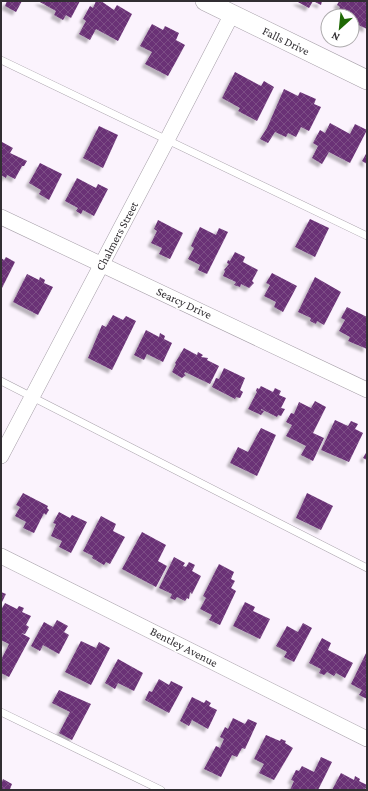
<svg xmlns="http://www.w3.org/2000/svg" width="368" height="791" font-family="'Crimson Pro',serif">
<defs>
<pattern id="building-cross-hatch" width="8" height="8" patternUnits="userSpaceOnUse"><rect width="8" height="8" fill="#6a3276"/><path d="M0 0l8 8M0 8l8-8" fill="none" stroke="#7b4e85"/></pattern>
<filter id="shadow"><feDropShadow dx="-3.5" dy="3.5" stdDeviation="1" flood-color="#0004"/></filter>
</defs>
<rect width="100%" height="100%" fill="#fbf3fd"/>
<g fill="url(#building-cross-hatch)" filter="url(#shadow)">
<polygon points="7,1 22,1 16,12 5,6"/>
<polygon points="38,1 80,1 71,18 66,15 63,20 54,15 56,11"/>
<polygon points="96,1 101,1 114,10 117,5 132,14 118,41 96,29 90,40 79,34 86,21 83,19 90,6 93,8"/>
<polygon points="296,1 313,1 309,8"/>
<polygon points="313,1 322,1 321,5"/>
<polygon points="339,1 367,1 367,29 352,22 352,16 341,16 337,14 340,7 337,5"/>
<polygon points="152,24 163,30 165,26 179,33 176,40 185,45 168,76 145,64 152,52 140,46"/>
<polygon points="235,72 261,86 264,81 274,87 257,121 238,111 240,108 222,98"/>
<polygon points="284,89 298,96 300,92 316,99 314,104 321,107 309,131 301,127 296,137 288,133 286,137 275,132 268,143 260,139 267,128"/>
<polygon points="330,123 350,134 355,124 367,130 350,163 329,152 322,164 312,158 318,146 313,143 320,130 325,133"/>
<polygon points="99,126 118,135 103,168 83,158"/>
<polygon points="2,142 13,148 10,153 27,161 24,166 22,166 15,179 7,175 6,178 1,175 2,172 1,171"/>
<polygon points="367,152 367,164 362,161"/>
<polygon points="40,163 62,174 49,200 39,194 41,190 29,183"/>
<polygon points="77,178 96,188 98,184 108,189 94,216 83,210 81,214 76,211 78,208 65,201"/>
<polygon points="310,219 329,228 315,257 295,247"/>
<polygon points="158,220 183,233 170,259 159,254 162,248 151,243 157,231 154,229"/>
<polygon points="200,227 216,235 219,228 228,232 207,274 198,270 200,265 188,259 194,248 191,246"/>
<polygon points="235,252 245,257 243,262 258,270 252,281 254,283 249,288 241,284 240,287 234,285 236,282 223,276 225,271 224,270 229,264 227,263 228,260 230,261"/>
<polygon points="6,257 15,262 1,290 1,258 4,260"/>
<polygon points="272,273 297,286 283,312 274,307 276,302 264,296 270,285 266,283"/>
<polygon points="27,274 39,280 40,277 45,280 44,283 53,287 38,315 13,302"/>
<polygon points="315,277 341,292 324,325 317,321 316,324 310,321 311,318 298,312"/>
<polygon points="347,307 367,317 367,349 348,341 350,337 339,331 345,320 341,318"/>
<polygon points="113,315 123,320 126,316 136,321 112,370 88,358 102,325 106,327"/>
<polygon points="146,330 159,337 160,333 165,336 164,339 172,343 163,362 147,354 144,360 134,355"/>
<polygon points="184,348 197,355 198,352 203,355 201,357 208,358 207,360 219,366 210,384 185,372 184,374 186,375 182,378 172,372 176,364 175,363"/>
<polygon points="224,368 245,378 240,390 243,392 240,398 236,397 235,399 212,387 216,378 219,379"/>
<polygon points="261,386 273,392 275,388 281,391 279,395 286,398 281,408 285,409 281,416 278,415 277,417 261,409 261,410 264,411 261,415 248,409 257,392 256,391 257,388 259,389"/>
<polygon points="315,401 326,407 313,433 324,438 313,461 301,455 306,446 286,436 292,425 286,422 291,413 294,414 299,402 311,408"/>
<polygon points="335,420 348,426 351,421 358,424 355,429 363,433 349,462 321,450"/>
<polygon points="261,428 276,435 257,476 230,463 238,447 248,452"/>
<polygon points="367,451 367,460 363,458"/>
<polygon points="23,493 48,506 47,508 49,510 46,515 44,513 34,533 23,528 26,522 15,516 20,507 16,505"/>
<polygon points="307,493 333,506 321,530 296,518"/>
<polygon points="59,512 70,518 72,515 87,522 71,553 59,547 62,541 51,536 56,524 53,523"/>
<polygon points="101,516 116,524 113,531 125,537 110,564 106,562 104,565 92,558 93,556 83,551"/>
<polygon points="142,532 166,545 158,561 167,566 156,587 122,569"/>
<polygon points="174,557 185,563 183,566 186,567 189,562 195,565 192,571 201,576 192,594 190,592 189,599 187,598 185,601 177,597 175,600 170,598 172,594 159,588"/>
<polygon points="219,564 234,572 231,579 235,581 231,588 236,591 220,625 209,620 212,615 200,609 206,598 203,596"/>
<polygon points="1,592 6,594 1,604"/>
<polygon points="245,602 255,607 253,611 270,619 260,639 233,626"/>
<polygon points="5,603 17,609 19,606 24,608 22,612 31,616 26,625 29,627 25,634 21,633 30,638 9,677 1,673 1,660 9,644 1,640 1,610"/>
<polygon points="57,620 68,626 64,632 69,635 59,654 43,645 40,651 31,646 44,622 53,627"/>
<polygon points="303,623 312,628 294,662 284,657 287,652 276,646 287,626 298,632"/>
<polygon points="322,638 331,643 328,650 353,663 345,678 336,673 334,676 327,672 324,675 319,673 321,669 309,663"/>
<polygon points="81,641 96,648 99,642 110,648 91,685 65,672"/>
<polygon points="367,651 367,699 359,695 362,690 351,684"/>
<polygon points="118,659 143,673 134,691 118,683 115,689 105,683"/>
<polygon points="159,679 169,685 171,681 183,687 169,713 145,700 149,691 152,692"/>
<polygon points="59,690 91,704 72,740 59,733 70,712 52,703"/>
<polygon points="192,697 204,703 206,700 211,703 209,706 217,710 208,729 192,720 189,726 180,721"/>
<polygon points="233,718 245,724 248,719 257,723 245,749 242,748 237,757 232,755 221,777 204,769 216,746 220,748 224,739 220,737 225,727 228,729"/>
<polygon points="266,735 280,741 281,739 286,741 285,743 293,748 274,780 259,773 264,764 254,759"/>
<polygon points="321,757 332,762 318,790 290,790 294,781 291,780 296,770 299,771 302,766 314,772"/>
<polygon points="341,773 354,780 355,776 360,779 359,781 367,785 365,790 332,790"/>
<polygon points="3,779 12,784 10,789 12,790 1,790 1,784"/>
</g>
<g fill="none" stroke-linecap="round" stroke-linejoin="round">
<defs>
<g id="service">
<polyline points="1,60 367,236"/>
<polyline points="1,381 367,568"/>
<polyline points="1,712 161,790"/>
</g>
<g id="minor">
<polyline points="1,217 367,390"/>
<polyline points="1,456 167,140 232,14"/>
<polyline points="1,556 367,739"/>
</g>
<polyline id="tertiary" points="205,1 367,80"/>
</defs>
<use href="#service" stroke="#a69fa8" stroke-width="8"/>
<use href="#minor" stroke="#a69fa8" stroke-width="16"/>
<use href="#tertiary" stroke="#a69fa8" stroke-width="20"/>
<use href="#service" stroke="#fff" stroke-width="7"/>
<use href="#minor" stroke="#fff" stroke-width="15"/>
<use href="#tertiary" stroke="#fff" stroke-width="19"/>
</g>
<g text-anchor="middle" dominant-baseline="central" stroke-width="4" stroke-linejoin="round" paint-order="stroke">
<g font-size="12" fill="#312e32" stroke="#fff">
<text transform="translate(286 41) rotate(26)">Falls Drive</text>
<text transform="translate(117 236) rotate(-62)">Chalmers Street</text>
<text transform="translate(184 303) rotate(25)">Searcy Drive</text>
<text transform="translate(184 647) rotate(27)">Bentley Avenue</text>
</g>
</g>
<rect width="368" height="791" fill="none" stroke="#312e32" stroke-width="4"/>
<g transform="translate(340 28) rotate(207)"><circle r="19" fill="#ffffff" stroke="#adabad"/>
<path d="M0-3L7 15L0 10L-7 15Z" fill="#1f6905"/>
<text y="-6" font-size="11" font-weight="bold" text-anchor="middle" fill="#312e32">N</text>
</g>
</svg>
